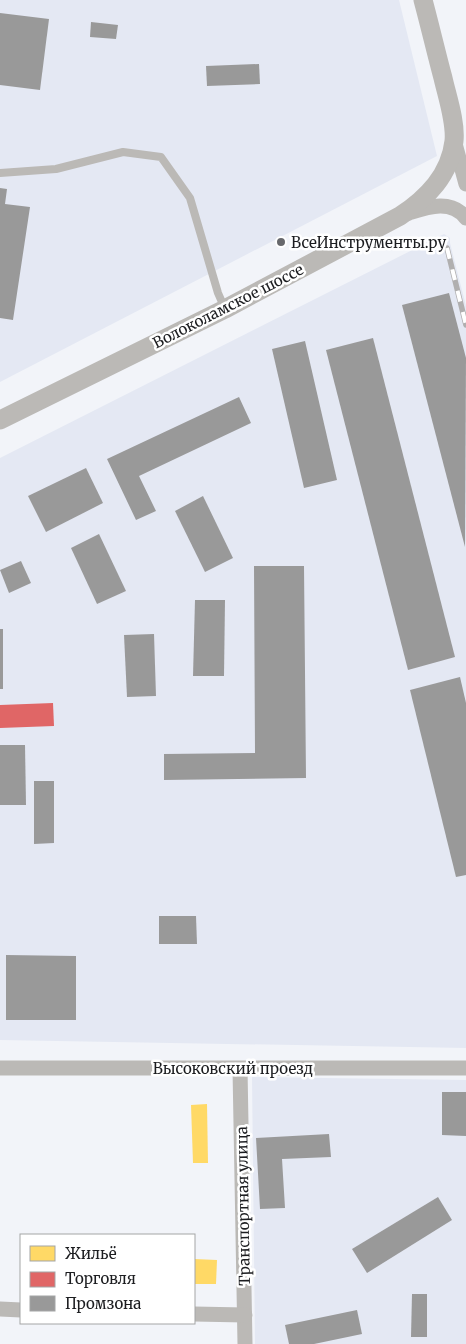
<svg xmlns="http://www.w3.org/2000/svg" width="466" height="1344" font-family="Merriweather,serif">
<rect width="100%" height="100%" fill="#f2f4f9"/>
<g fill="#e4e8f3">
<polygon points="0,0 399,0 437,156 0,382"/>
<polygon points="444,234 450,238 450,243 466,306 466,1048 0,1040 0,458"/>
<polygon points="252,1077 466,1080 466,1344 255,1344"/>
</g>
<g fill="#ffd966">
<polygon points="207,1104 208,1163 193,1163 191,1105"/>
<polygon points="194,1259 217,1260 216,1284 194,1284"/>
</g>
<polygon fill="#e06666" points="53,703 54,726 0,728 0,705"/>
<g fill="#999">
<polygon points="0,13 49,19 40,90 0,85"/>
<polygon points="91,22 118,25 116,39 90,37"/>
<polygon points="259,64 260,84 207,86 206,66"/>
<polygon points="0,188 7,189 5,204 30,207 13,320 0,318"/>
<polygon points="449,293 466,358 465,547 402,305"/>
<polygon points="373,338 455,657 408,670 326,350"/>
<polygon points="305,341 337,480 304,488 272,349"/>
<polygon points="239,397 251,423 139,476 156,511 136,520 107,459"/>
<polygon points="86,468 103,503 46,532 28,496"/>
<polygon points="203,496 233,558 205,572 175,511"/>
<polygon points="99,534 126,591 97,604 71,548"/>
<polygon points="21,561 31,583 9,593 0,570"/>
<polygon points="254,566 304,566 306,778 164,780 164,754 255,753"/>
<polygon points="195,600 225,600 224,676 193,676"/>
<rect x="0" y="629" width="3" height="60"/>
<polygon points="154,634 156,696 127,697 124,635"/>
<polygon points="460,677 466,703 466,875 456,877 410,690"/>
<polygon points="0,745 25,745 26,805 0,805"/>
<polygon points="34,781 54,781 54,843 34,844"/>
<polygon points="159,916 196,916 197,944 159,944"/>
<polygon points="6,955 76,956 76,1020 6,1020"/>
<polygon points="442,1092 466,1092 466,1136 442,1135"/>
<polygon points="329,1134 331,1157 282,1159 285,1208 260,1209 256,1138"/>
<polygon points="438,1197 452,1220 367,1273 352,1249"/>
<polygon points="412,1294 427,1294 427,1337 411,1337"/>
<polygon points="357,1310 362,1334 314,1344 289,1344 285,1325"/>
</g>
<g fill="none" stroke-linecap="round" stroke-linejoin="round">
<polyline stroke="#bbb9b6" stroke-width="8" points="0,173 56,169 123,152 161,157 190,198 218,293 225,309"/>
<g stroke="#bbb9b6" stroke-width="15">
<polyline points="454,140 466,184"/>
<path d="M409,213C428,207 451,199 466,218"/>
<polyline points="0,1068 466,1068"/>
<polyline points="240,1069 245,1344"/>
<polyline points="0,1309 21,1310"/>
<polyline points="194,1314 245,1315"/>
</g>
<path stroke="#bbb9b6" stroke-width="19" d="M0,420L225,309L400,216C427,198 450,175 454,141C456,122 447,96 443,78C436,52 430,26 423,0"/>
<defs>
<polyline id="rail" points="447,248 466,325"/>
</defs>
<use href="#rail" stroke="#b0afaf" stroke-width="5.5"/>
<use href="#rail" stroke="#fff" stroke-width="4" stroke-dasharray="11" stroke-linecap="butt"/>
</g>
<circle fill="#67686c" stroke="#fff" stroke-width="2" cx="281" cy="242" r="5"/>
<g text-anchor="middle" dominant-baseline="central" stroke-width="5" stroke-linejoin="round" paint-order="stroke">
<g font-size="15" fill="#1c1d20" stroke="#fff" text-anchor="start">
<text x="291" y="242">ВсеИнструменты.ру</text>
</g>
<g font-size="15" fill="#1c1d20" stroke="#fff">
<text transform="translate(228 306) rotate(-27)">Волоколамское шоссе</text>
<text x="233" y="1068">Высоковский проезд</text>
<text transform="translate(243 1206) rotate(-91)">Транспортная улица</text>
</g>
</g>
<rect x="20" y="1234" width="175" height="90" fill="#ffffff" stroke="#a4a5a6"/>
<rect x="30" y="1246" width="25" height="15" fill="#ffd966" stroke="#a4a5a6"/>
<text x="65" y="1259" font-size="15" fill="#1c1d20">Жильё</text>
<rect x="30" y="1272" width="25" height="15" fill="#e06666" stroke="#a4a5a6"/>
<text x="65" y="1284" font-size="15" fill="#1c1d20">Торговля</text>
<rect x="30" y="1296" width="25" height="15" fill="#999999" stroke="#a4a5a6"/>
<text x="65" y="1309" font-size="15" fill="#1c1d20">Промзона</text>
</svg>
